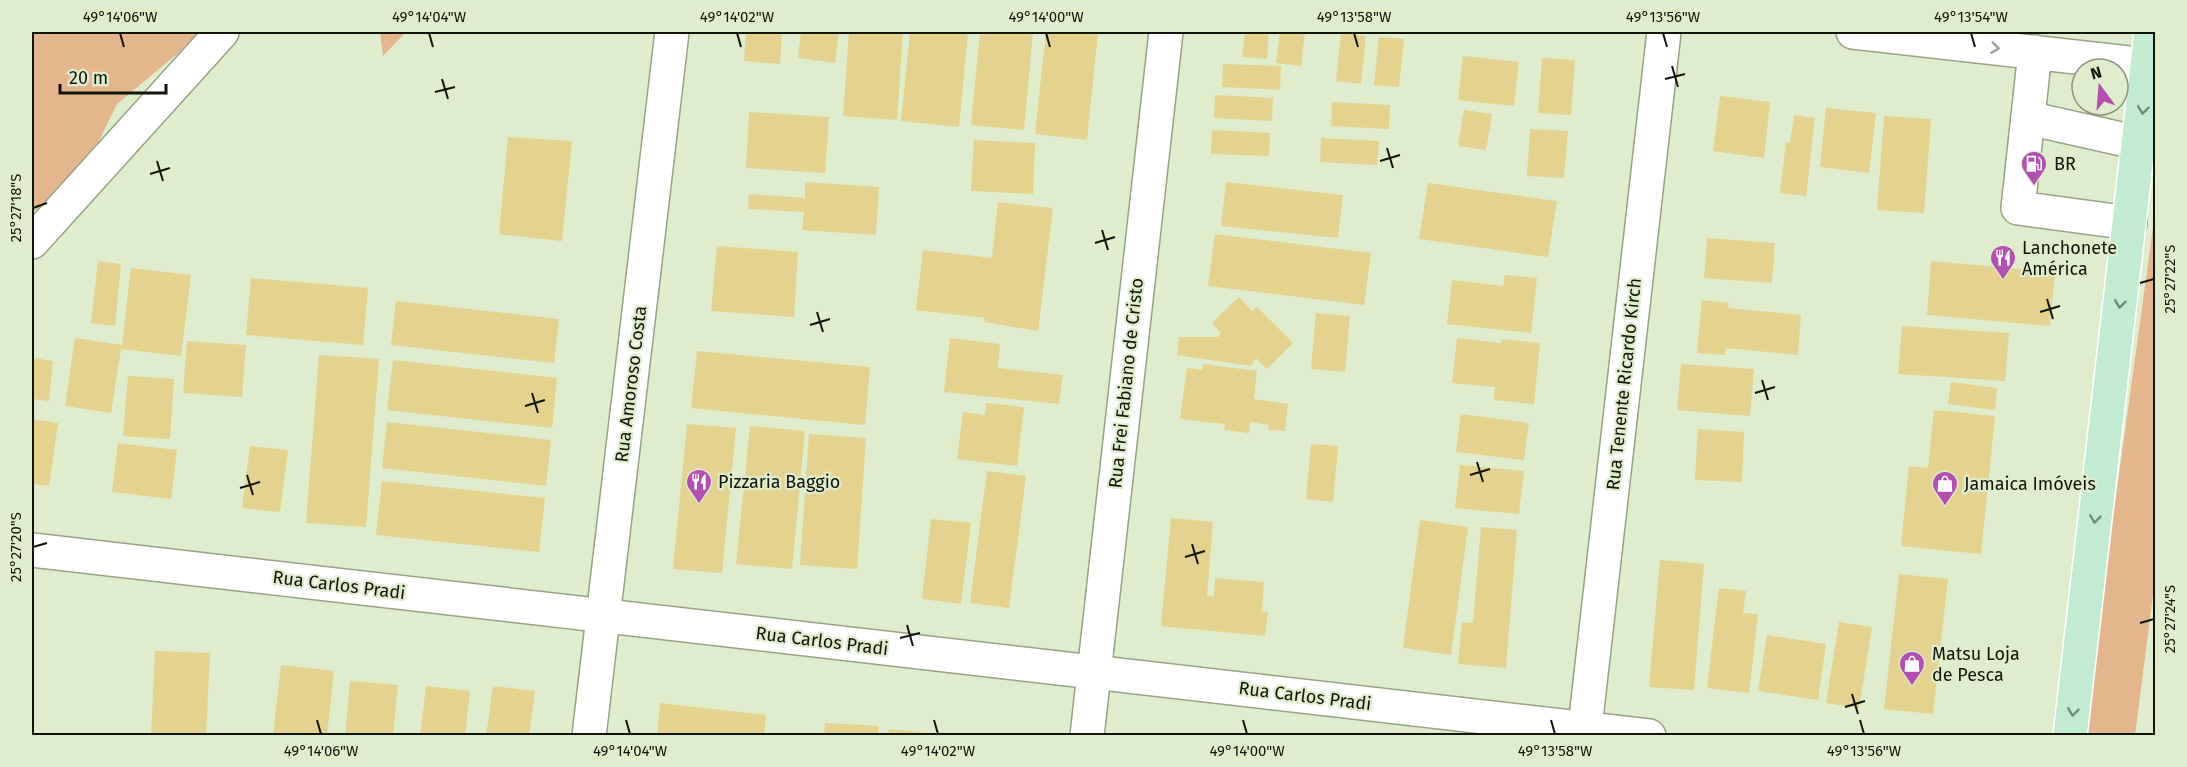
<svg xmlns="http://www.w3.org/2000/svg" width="2187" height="767" font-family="'Fira Sans',sans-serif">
<rect width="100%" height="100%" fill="#dfedcc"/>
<g fill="#e5b68c">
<polygon points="32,32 199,32 177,54 117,104 98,143 61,193 32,212"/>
<polygon points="380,32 406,32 383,56"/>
<polygon points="2155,213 2156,572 2135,735 2083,736"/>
</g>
<g fill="#e4d28e">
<polygon points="746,32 782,32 780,64 744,61"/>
<polygon points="801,32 839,32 835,63 798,58"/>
<polygon points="849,32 903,32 897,120 843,116"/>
<polygon points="910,32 968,32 959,127 901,121"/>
<polygon points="980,32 1033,32 1024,130 971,125"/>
<polygon points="1046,32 1098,32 1087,140 1035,134"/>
<polygon points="1245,32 1269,32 1267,59 1242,57"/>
<polygon points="1280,32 1305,32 1301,66 1276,63"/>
<polygon points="1341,33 1366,36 1361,84 1336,81"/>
<polygon points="1379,37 1404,39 1399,87 1374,85"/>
<polygon points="1463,56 1519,62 1514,106 1458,100"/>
<polygon points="1542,58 1575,60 1571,115 1538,113"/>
<polygon points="1223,64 1281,66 1280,90 1222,87"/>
<polygon points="1215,95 1273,98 1272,121 1214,118"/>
<polygon points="1720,96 1770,102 1764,158 1713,151"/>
<polygon points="1332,102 1390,105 1389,129 1331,126"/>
<polygon points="1826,108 1876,113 1869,173 1820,167"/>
<polygon points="1464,110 1492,114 1486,150 1458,146"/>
<polygon points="749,112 829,117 825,173 746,168"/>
<polygon points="1794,115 1815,118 1806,196 1780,193 1786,142 1790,143"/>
<polygon points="1884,116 1931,119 1924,213 1877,210"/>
<polygon points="1530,129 1568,131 1564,178 1527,176"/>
<polygon points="1212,130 1270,133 1269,156 1211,154"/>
<polygon points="508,137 572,141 562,241 499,234"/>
<polygon points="1321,138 1379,141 1377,165 1320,162"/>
<polygon points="974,140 1035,143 1033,194 971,191"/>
<polygon points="805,182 879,187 876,235 802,230 804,212 748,209 749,194 805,198"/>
<polygon points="1226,182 1343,195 1338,238 1221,226"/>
<polygon points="1428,183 1557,201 1548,257 1419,239"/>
<polygon points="998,202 1053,208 1038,331 984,322 985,318 916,310 923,250 992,258"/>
<polygon points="1215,234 1371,253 1364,305 1208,286"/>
<polygon points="1707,238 1775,243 1772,283 1704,278"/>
<polygon points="717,246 798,252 794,317 711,311"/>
<polygon points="98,261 121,264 115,326 91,323"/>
<polygon points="1931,261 2055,272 2050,326 1927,315"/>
<polygon points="131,268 191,275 181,356 121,349 111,413 65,406 75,338 122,345"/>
<polygon points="1505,275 1537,278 1531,333 1447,324 1452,280 1503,286"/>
<polygon points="251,278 368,288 363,345 246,335"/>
<polygon points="1239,297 1252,311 1257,307 1293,343 1267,369 1256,358 1251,366 1177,355 1179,337 1218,337 1221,333 1212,323"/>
<polygon points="1702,300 1729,303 1728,308 1801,315 1798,355 1726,348 1725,355 1697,353"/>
<polygon points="396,301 559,319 554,363 391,345"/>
<polygon points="1316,313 1350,316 1345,372 1311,369"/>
<polygon points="1902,326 2009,333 2005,381 1898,374"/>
<polygon points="950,338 1000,344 998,368 1063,375 1059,404 944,392"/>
<polygon points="1457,338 1501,343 1501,339 1540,343 1534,404 1494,400 1495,387 1452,383"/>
<polygon points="187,341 246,345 242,397 183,393"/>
<polygon points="697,351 870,367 865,425 691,408"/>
<polygon points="319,355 379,359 366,527 306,523"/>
<polygon points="32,358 53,361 49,401 32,399"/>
<polygon points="393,360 557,378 552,428 387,410"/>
<polygon points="1203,364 1257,371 1254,399 1288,404 1285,431 1268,430 1269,425 1250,422 1249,433 1224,430 1225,424 1180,419 1187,368 1202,370"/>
<polygon points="1681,364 1754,369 1750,416 1677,410"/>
<polygon points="128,376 174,379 170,439 123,436"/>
<polygon points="1951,382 1997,388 1995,410 1948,404"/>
<polygon points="986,403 1024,407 1017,466 957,459 963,412 985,415"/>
<polygon points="1934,410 1995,416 1981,554 1901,546 1909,466 1928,468"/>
<polygon points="1461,414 1529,423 1524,460 1456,452"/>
<polygon points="32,419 58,423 49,486 32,484"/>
<polygon points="387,422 551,440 546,486 382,468"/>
<polygon points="687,424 736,428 722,573 673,569"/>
<polygon points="750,426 805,431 792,569 736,564"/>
<polygon points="1698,429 1744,432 1742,482 1695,480"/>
<polygon points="809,434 866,438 857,569 800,565"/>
<polygon points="118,443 177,450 171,499 112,492"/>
<polygon points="1311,444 1338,446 1333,502 1306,499"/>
<polygon points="250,446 288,450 280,512 242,508"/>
<polygon points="1460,465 1524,471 1519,514 1455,508"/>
<polygon points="987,471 1026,476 1009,608 970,603"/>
<polygon points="382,481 545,498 539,552 376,535"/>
<polygon points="1171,518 1213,522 1207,596 1214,596 1215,578 1264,582 1262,611 1268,612 1265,636 1161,626"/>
<polygon points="931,519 971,523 961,604 922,599"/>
<polygon points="1420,520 1468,527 1451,655 1403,648"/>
<polygon points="1481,527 1517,530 1506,668 1458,664 1462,622 1473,623"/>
<polygon points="1660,560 1704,564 1694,690 1649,687"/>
<polygon points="1899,574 1948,579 1933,714 1884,709"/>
<polygon points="1719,588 1746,591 1743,613 1758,614 1749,693 1707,688"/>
<polygon points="1839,622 1872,627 1859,708 1826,703"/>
<polygon points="1767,635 1826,644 1818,700 1758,691"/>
<polygon points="155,651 210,653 206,736 151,736"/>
<polygon points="281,665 334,671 327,736 273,736"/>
<polygon points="350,681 398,685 393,736 345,736"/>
<polygon points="426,686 470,691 465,736 420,736"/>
<polygon points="493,686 535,691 529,736 486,736"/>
<polygon points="660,703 766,715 764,736 657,736"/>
<polygon points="825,723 879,726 878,736 824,736"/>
<polygon points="889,729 940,734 940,736 888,736"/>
</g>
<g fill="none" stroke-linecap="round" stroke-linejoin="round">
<defs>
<g id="minor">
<polyline points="1853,32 2156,66"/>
<polyline points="2035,52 2018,208 2130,223"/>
<polyline points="2028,118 2139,143"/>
<polyline points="32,242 222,32"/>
<polyline points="32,550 1649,736"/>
<polyline points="589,736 672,32"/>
<polyline points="1087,736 1166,32"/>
<polyline points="1584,736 1664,32"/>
</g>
<polyline id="major" points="2070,736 2151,32"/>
</defs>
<use href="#minor" stroke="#96a384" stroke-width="36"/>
<use href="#major" stroke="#fff" stroke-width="36"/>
<use href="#minor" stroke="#fff" stroke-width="33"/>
<use href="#major" stroke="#c1ecd2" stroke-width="33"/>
</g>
<defs><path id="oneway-chevron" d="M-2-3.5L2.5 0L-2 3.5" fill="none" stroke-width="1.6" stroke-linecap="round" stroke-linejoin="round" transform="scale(1.5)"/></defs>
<use stroke="#9fa19d" href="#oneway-chevron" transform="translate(1995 48) rotate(7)"/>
<g stroke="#718b78">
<use href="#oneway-chevron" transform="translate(2143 110) rotate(97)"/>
<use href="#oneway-chevron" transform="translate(2120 304) rotate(97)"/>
<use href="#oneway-chevron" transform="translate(2095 519) rotate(97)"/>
<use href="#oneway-chevron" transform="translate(2073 712) rotate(97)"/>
</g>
<path fill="none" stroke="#101409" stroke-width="2" d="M120,33L124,47M429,33L433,47M737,33L741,47M1046,33L1050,47M1354,33L1358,47M1663,33L1667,47M1971,33L1975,47M1672,66L1678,87M442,79L448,99M1665,79L1685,74M435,92L455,87M1387,148L1393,168M157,161L163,181M1380,161L1400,155M150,174L170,168M33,208L47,203M1102,230L1108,250M1095,243L1115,237M2140,283L2154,279M2047,299L2053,319M817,312L823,332M2040,312L2060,306M810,325L830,319M1762,380L1768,400M532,393L538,413M1755,393L1775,387M525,406L545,400M1477,462L1483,482M247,475L253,495M1470,475L1490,469M240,488L260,482M1192,544L1198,564M33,547L47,543M1185,557L1205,551M2140,623L2154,619M907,625L913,646M900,638L920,633M1852,694L1858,714M1845,707L1865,701M317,720L321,734M626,720L630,734M934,720L938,734M1243,720L1247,734M1551,720L1555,734M1860,720L1864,734"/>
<defs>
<symbol id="fuel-pin" viewBox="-11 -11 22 30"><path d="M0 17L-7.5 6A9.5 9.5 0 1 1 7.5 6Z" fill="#b54eb2" stroke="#dfedcc"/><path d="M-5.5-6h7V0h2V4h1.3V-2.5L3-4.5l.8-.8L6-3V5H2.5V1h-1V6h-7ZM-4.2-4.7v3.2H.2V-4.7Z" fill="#fff"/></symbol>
<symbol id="restaurant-pin" viewBox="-11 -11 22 30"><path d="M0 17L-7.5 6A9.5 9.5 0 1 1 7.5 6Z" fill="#b54eb2" stroke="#dfedcc"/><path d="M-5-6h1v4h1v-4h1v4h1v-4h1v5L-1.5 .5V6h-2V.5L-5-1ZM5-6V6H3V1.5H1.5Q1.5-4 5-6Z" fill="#fff"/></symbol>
<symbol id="shop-pin" viewBox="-11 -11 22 30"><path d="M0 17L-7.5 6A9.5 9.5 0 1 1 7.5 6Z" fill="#b54eb2" stroke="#dfedcc"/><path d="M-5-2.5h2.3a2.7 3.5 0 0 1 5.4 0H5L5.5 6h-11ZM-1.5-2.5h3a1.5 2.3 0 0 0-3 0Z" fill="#fff"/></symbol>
</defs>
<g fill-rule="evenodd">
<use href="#fuel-pin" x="2019" y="149" width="30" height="40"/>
<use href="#restaurant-pin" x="1988" y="243" width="30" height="40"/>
<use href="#restaurant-pin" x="684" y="467" width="30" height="40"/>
<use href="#shop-pin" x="1930" y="469" width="30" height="40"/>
<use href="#shop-pin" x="1897" y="649" width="30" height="40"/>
</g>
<g text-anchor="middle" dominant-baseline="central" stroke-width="4.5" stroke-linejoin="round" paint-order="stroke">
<g font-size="18" fill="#101409" stroke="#dfedcc" text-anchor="start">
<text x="2054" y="164">BR</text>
<text x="2022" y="248">Lanchonete<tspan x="2022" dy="21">América</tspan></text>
<text x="718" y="482">Pizzaria Baggio</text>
<text x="1964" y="484">Jamaica Imóveis</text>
<text x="1932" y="654">Matsu Loja<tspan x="1932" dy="21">de Pesca</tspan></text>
</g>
<g font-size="18" fill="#101409" stroke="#dfedcc">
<text transform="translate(1126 383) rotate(-84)">Rua Frei Fabiano de Cristo</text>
<text transform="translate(631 384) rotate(-83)">Rua Amoroso Costa</text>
<text transform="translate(1624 384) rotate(-84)">Rua Tenente Ricardo Kirch</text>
<text transform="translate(339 585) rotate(7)">Rua Carlos Pradi</text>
<text transform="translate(822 641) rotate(7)">Rua Carlos Pradi</text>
<text transform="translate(1305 696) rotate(7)">Rua Carlos Pradi</text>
</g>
</g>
<rect width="2187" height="767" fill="none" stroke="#dfedcc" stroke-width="66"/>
<g transform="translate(2100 87) rotate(344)"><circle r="28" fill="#dfedcc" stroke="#8c967e" stroke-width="1.5"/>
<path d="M0-4.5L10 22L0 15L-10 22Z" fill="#b54eb2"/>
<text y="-9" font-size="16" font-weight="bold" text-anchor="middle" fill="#101409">N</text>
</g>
<path d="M60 84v9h106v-9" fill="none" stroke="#101409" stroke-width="3"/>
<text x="69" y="84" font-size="18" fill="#101409" stroke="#dfedcc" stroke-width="4.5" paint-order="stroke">20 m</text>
<rect x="33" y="33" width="2121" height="701" fill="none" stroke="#101409" stroke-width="2"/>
<g font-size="15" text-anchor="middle" fill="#101409">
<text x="120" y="22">49°14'06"W</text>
<text x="429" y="22">49°14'04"W</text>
<text x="737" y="22">49°14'02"W</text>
<text x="1046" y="22">49°14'00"W</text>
<text x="1354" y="22">49°13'58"W</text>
<text x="1663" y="22">49°13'56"W</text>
<text x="1971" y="22">49°13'54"W</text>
<text transform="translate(16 208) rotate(-90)" y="5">25°27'18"S</text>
<text transform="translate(2170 279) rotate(-90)" y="5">25°27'22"S</text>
<text transform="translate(16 547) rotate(-90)" y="5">25°27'20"S</text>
<text transform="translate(2170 619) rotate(-90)" y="5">25°27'24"S</text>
<text x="321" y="756">49°14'06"W</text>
<text x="630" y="756">49°14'04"W</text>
<text x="938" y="756">49°14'02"W</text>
<text x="1247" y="756">49°14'00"W</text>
<text x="1555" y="756">49°13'58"W</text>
<text x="1864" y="756">49°13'56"W</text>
</g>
</svg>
